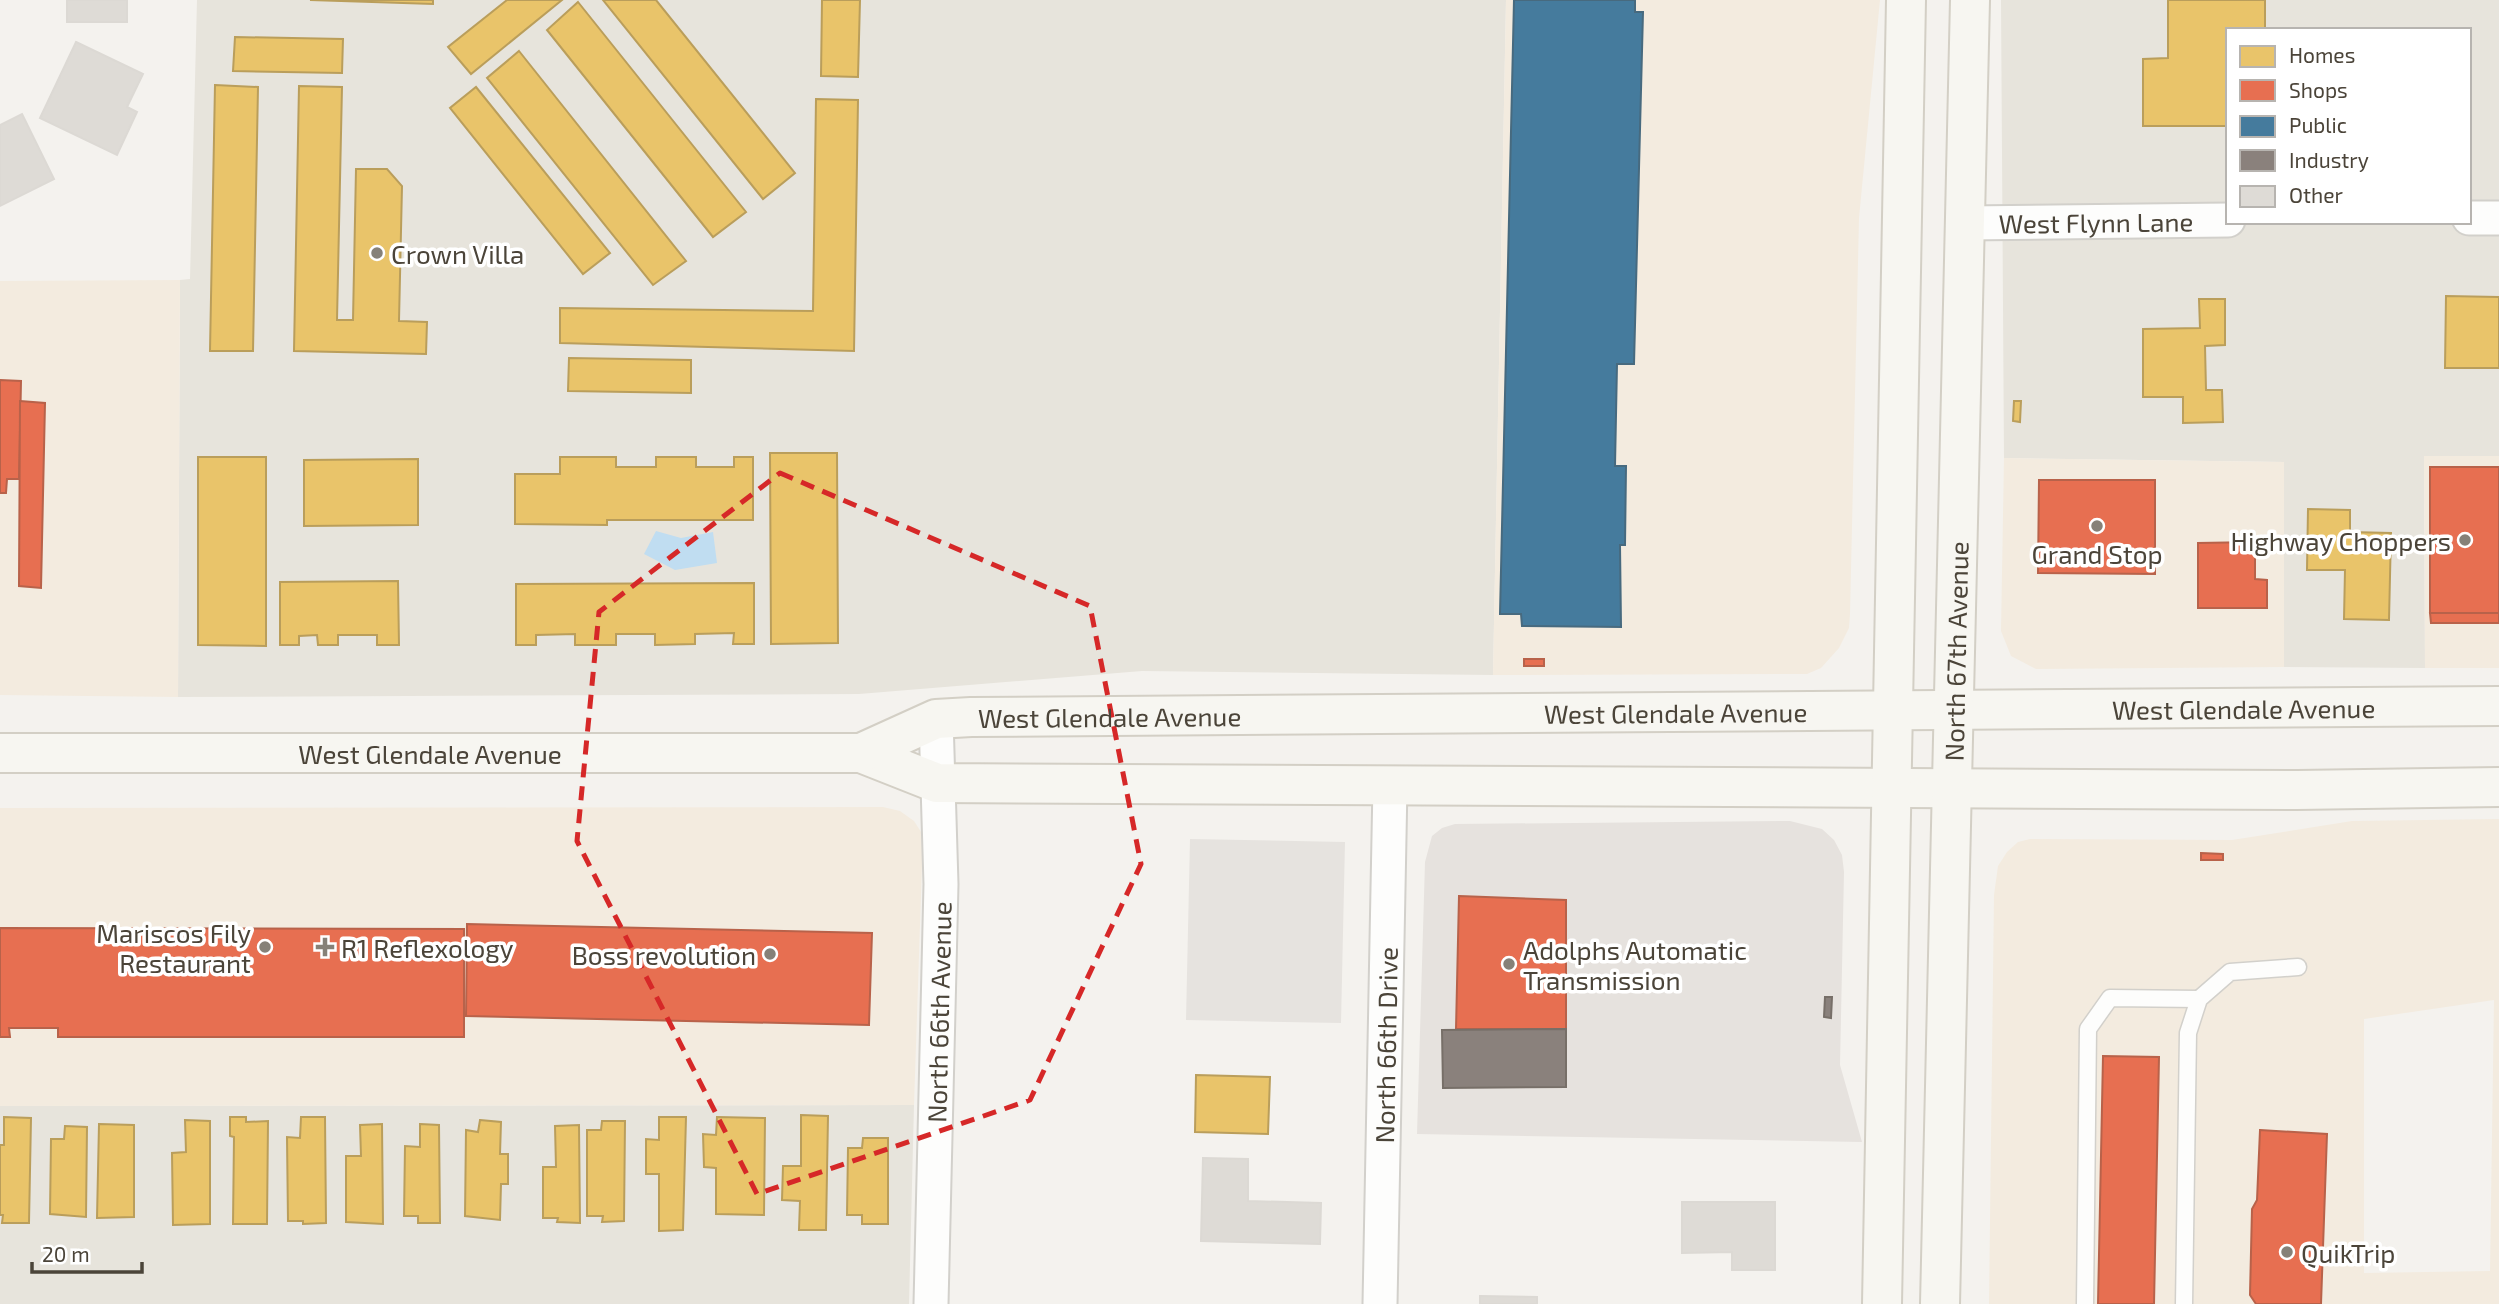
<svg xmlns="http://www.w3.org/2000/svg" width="2499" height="1304" font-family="'Exo 2',sans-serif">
<rect width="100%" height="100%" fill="#f4f2ee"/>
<g fill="#e7e4dc" fill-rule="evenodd">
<polygon points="197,0 1506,0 1493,675 1142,671 859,694 178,697 180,280 190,279"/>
<path d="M2001,0H2499V456L2424,457L2425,668L2284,667V462L2004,458ZM2228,30H2469V222H2228Z"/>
<polygon points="914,1105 909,1304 0,1304 0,1106"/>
</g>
<g fill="#f3ebdf" fill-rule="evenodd">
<polygon points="1506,0 1880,0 1859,218 1850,614 1849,628 1839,648 1821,668 1807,674 1493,675"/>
<polygon points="180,280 178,697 0,695 0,281"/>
<polygon points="2424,456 2499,456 2499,668 2425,668"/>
<polygon points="2004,458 2284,462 2284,667 2036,669 2011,656 2001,631"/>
<polygon points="883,807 900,811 914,821 923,835 914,1105 0,1106 0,808"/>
<path d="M2499,819V1304H1989L1994,895L1998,866L2007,852L2018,842L2030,839L2232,840L2352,821ZM2494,1000L2490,1271L2364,1273V1019Z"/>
</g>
<polygon fill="#e6e2de" points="1790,821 1822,829 1834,840 1842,855 1844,872 1840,1065 1862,1142 1417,1134 1425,862 1432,836 1442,828 1455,824"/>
<polygon fill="#e6e3df" points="1190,839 1345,842 1341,1023 1186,1020"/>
<polygon fill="#c0ddf1" points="656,531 681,538 713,532 717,563 675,570 644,554"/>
<g fill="#e9c46a" stroke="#ba9e5b" stroke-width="2">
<polygon points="310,0 433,0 433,4"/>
<polygon points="507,0 562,0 471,74 448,47"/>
<polygon points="603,0 656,0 795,173 763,199"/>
<polygon points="822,0 860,0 858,77 821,76"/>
<polygon points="2168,0 2265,0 2265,30 2228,30 2228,126 2143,126 2143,59 2168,58"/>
<polygon points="578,2 746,212 713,237 547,30"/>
<polygon points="235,37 343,39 342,73 233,71"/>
<polygon points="519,51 686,261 653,285 487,78"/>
<polygon points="215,85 258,87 253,351 210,351"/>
<polygon points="299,86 342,87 337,320 353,320 356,169 387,169 402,186 399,321 427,322 426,354 294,351"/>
<polygon points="476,87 610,253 583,274 450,108"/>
<polygon points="816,99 858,100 854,351 560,343 560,308 813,311"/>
<polygon points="2446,296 2499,297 2499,368 2445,368"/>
<polygon points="2199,299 2225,299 2225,345 2205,346 2206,390 2222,390 2223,422 2183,423 2183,397 2143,397 2143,329 2200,328"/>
<polygon points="569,358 691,360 691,393 568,391"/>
<polygon points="2014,401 2021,401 2020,422 2013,421"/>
<polygon points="770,453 837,453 838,643 771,644"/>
<polygon points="198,457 266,457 266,646 198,645"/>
<polygon points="560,457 616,457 616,467 656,467 656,457 696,457 696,467 734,467 734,457 753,457 753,520 607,520 607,525 515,524 515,474 560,474"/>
<polygon points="418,459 418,525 304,526 304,460"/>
<polygon points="2308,509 2350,510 2350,532 2391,533 2389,620 2344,619 2345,570 2307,570"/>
<polygon points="398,581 399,645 377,645 377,635 338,635 338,645 318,645 317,635 299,636 299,645 280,645 280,582"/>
<polygon points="754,583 754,644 733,644 734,633 695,634 695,644 655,645 655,634 616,634 616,645 575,645 575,634 536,635 536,645 516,645 516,584"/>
<polygon points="1196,1075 1270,1077 1268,1134 1195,1132"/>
<polygon points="801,1115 828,1116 826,1230 799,1230 800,1201 782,1200 783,1166 801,1166"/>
<polygon points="4,1117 31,1118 29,1223 2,1223 3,1215 0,1215 0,1145 4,1145"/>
<polygon points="230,1117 246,1117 246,1122 268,1121 267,1224 233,1224 234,1137 230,1136"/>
<polygon points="301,1117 325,1117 326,1223 303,1224 303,1221 288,1221 287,1137 300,1138"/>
<polygon points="659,1117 686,1117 683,1230 659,1231 659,1174 646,1174 646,1139 659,1140"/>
<polygon points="717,1117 765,1118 764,1215 716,1214 716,1168 704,1167 703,1134 716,1135"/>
<polygon points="185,1120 210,1121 210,1224 173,1225 172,1153 186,1152"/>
<polygon points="480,1120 501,1122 500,1154 508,1154 508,1184 501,1184 500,1220 465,1216 466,1130 478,1132"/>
<polygon points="602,1121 625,1121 624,1221 602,1222 603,1216 587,1216 587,1130 601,1130"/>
<polygon points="99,1124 134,1125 134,1217 97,1218"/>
<polygon points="382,1124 383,1224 346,1222 346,1156 361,1156 360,1125"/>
<polygon points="420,1124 439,1125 440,1223 418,1223 418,1216 404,1216 405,1146 420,1147"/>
<polygon points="579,1125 580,1223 557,1222 558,1218 543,1218 543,1167 556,1167 555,1126"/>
<polygon points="65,1126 87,1127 86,1217 50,1214 51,1139 64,1139"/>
<polygon points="863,1138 888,1138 888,1224 862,1224 862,1215 847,1215 848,1148 862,1148"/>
</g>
<g fill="#e76f51" stroke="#b8624a" stroke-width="2">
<polygon points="0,380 21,381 19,479 7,479 6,493 0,493"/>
<polygon points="20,401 45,403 41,588 19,586"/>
<rect x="2430" y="467" width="69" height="146"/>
<polygon points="2039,480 2155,480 2155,574 2038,573"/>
<polygon points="2255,542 2255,579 2267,580 2267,608 2198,608 2198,543"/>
<polygon points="2430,613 2499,613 2499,623 2431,623"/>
<rect x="1524" y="659" width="20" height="7"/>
<polygon points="2201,853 2223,854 2223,860 2201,860"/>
<polygon points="1459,896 1566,900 1566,1029 1456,1029"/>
<polygon points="467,924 872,933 869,1025 466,1016"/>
<polygon points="0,928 464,929 464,1037 58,1037 58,1028 9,1028 10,1037 0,1037"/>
<polygon points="2103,1056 2159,1057 2154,1304 2098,1304"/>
<polygon points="2260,1130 2327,1134 2321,1304 2256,1304 2250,1295 2252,1209 2257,1200"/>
</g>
<polygon fill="#457b9d" stroke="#476a7f" stroke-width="2" points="1514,0 1635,0 1635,12 1643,12 1634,364 1617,364 1615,466 1626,466 1625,545 1620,545 1621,627 1522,626 1521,614 1500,614"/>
<g fill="#8a817c" stroke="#776f68" stroke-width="2">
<polygon points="1825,997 1832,997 1831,1018 1824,1017"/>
<polygon points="1566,1029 1566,1087 1443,1088 1442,1030"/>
</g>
<g fill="#dedbd6" stroke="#dcd9d4" stroke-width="2">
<rect x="67" y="0" width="60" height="22"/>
<polygon points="76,42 143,74 127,107 137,112 117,155 40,118"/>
<polygon points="22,114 54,179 0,206 0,125"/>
<polygon points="1203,1158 1248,1159 1248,1201 1321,1203 1320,1244 1201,1241"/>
<polygon points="1682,1202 1775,1202 1775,1270 1732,1270 1732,1252 1682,1253"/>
<polygon points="1480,1296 1537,1297 1537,1304 1480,1304"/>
</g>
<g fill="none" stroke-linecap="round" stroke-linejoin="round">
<defs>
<g id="service">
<polyline points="2085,1304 2088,1029 2110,998 2199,999"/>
<polyline points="2184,1304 2188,1033 2199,999 2230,972 2298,967"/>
</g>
<g id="minor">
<polyline points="2469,218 2499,218"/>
<path id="s1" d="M1965,223L2228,220"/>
<path id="s2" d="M931,1304L941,884L936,719"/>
<path id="s3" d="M1380,1304L1390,785"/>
</g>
<g id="secondary">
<path id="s4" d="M0,753H861L937,783L2297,790L2499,787"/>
<path id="s5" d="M861,753L936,719L971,717L2499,706"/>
<polyline points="1882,1304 1906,0"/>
<path id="s6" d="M1940,1304L1970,0"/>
</g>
</defs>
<use href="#service" stroke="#d2d0cb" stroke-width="19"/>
<use href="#minor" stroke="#d2d0cb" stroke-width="37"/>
<use href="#secondary" stroke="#d3cfc5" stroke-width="42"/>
<use href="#service" stroke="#fdfdfc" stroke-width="16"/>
<use href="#minor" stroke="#fdfdfc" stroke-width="33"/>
<use href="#secondary" stroke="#f7f6f1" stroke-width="38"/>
</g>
<path fill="none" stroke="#d62828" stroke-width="5" stroke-dasharray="14 9" stroke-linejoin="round" d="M780,473L1090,606L1141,864L1030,1100L757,1194L577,841L599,612Z"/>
<g fill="#868178" stroke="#fff" stroke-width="2.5">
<circle cx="377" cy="253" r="7"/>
<circle cx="2097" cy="526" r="7"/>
<circle cx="2465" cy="540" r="7"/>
<circle cx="265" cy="947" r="7"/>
<path d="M321.5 936.5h7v7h7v7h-7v7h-7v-7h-7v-7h7z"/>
<circle cx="770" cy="954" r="7"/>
<circle cx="1509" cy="964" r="7"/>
<circle cx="2287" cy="1252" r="7"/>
</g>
<g text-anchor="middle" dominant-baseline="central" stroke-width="7" stroke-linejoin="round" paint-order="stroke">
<g font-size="26" fill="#4b4439" stroke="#fff">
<text stroke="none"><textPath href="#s1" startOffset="131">West Flynn Lane</textPath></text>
<text stroke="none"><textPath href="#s6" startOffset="653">North 67th Avenue</textPath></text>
<text stroke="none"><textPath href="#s5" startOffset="1390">West Glendale Avenue</textPath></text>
<text stroke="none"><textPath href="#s5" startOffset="822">West Glendale Avenue</textPath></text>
<text stroke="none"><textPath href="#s5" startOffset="256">West Glendale Avenue</textPath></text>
<text stroke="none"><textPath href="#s4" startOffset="430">West Glendale Avenue</textPath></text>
<text stroke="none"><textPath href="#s2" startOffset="292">North 66th Avenue</textPath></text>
<text stroke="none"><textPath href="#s3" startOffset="259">North 66th Drive</textPath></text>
</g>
<g font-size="26" fill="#4b4439" stroke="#fff" text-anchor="start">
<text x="391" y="253">Crown Villa</text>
<text x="2451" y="540" text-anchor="end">Highway Choppers</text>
<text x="2097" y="553" text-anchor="middle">Grand Stop</text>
<text x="251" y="932" text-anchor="end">Mariscos Fily<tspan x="251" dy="30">Restaurant</tspan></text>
<text x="341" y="947">R1 Reflexology</text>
<text x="1523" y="949">Adolphs Automatic<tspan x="1523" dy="30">Transmission</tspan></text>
<text x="756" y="954" text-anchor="end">Boss revolution</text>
<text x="2301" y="1252">QuikTrip</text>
</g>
</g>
<rect x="2226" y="28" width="245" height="196" fill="#ffffff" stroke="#b7b4b0" stroke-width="2"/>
<rect x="2240" y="46" width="35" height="21" fill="#e9c46a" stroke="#b7b4b0" stroke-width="2"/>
<text x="2289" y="63" font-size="21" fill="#4b4439">Homes</text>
<rect x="2240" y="80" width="35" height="21" fill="#e76f51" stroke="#b7b4b0" stroke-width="2"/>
<text x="2289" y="98" font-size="21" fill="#4b4439">Shops</text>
<rect x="2240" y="116" width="35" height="21" fill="#457b9d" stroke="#b7b4b0" stroke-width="2"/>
<text x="2289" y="133" font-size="21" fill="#4b4439">Public</text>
<rect x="2240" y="150" width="35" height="21" fill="#8a817c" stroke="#b7b4b0" stroke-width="2"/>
<text x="2289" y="168" font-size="21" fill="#4b4439">Industry</text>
<rect x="2240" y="186" width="35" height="21" fill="#dedbd6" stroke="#b7b4b0" stroke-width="2"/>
<text x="2289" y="203" font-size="21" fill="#4b4439">Other</text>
<path d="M32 1262v10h110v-10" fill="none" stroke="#4b4439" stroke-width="3.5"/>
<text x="42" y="1262" font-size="21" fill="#4b4439" stroke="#ffffff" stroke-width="5" paint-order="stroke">20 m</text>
</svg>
